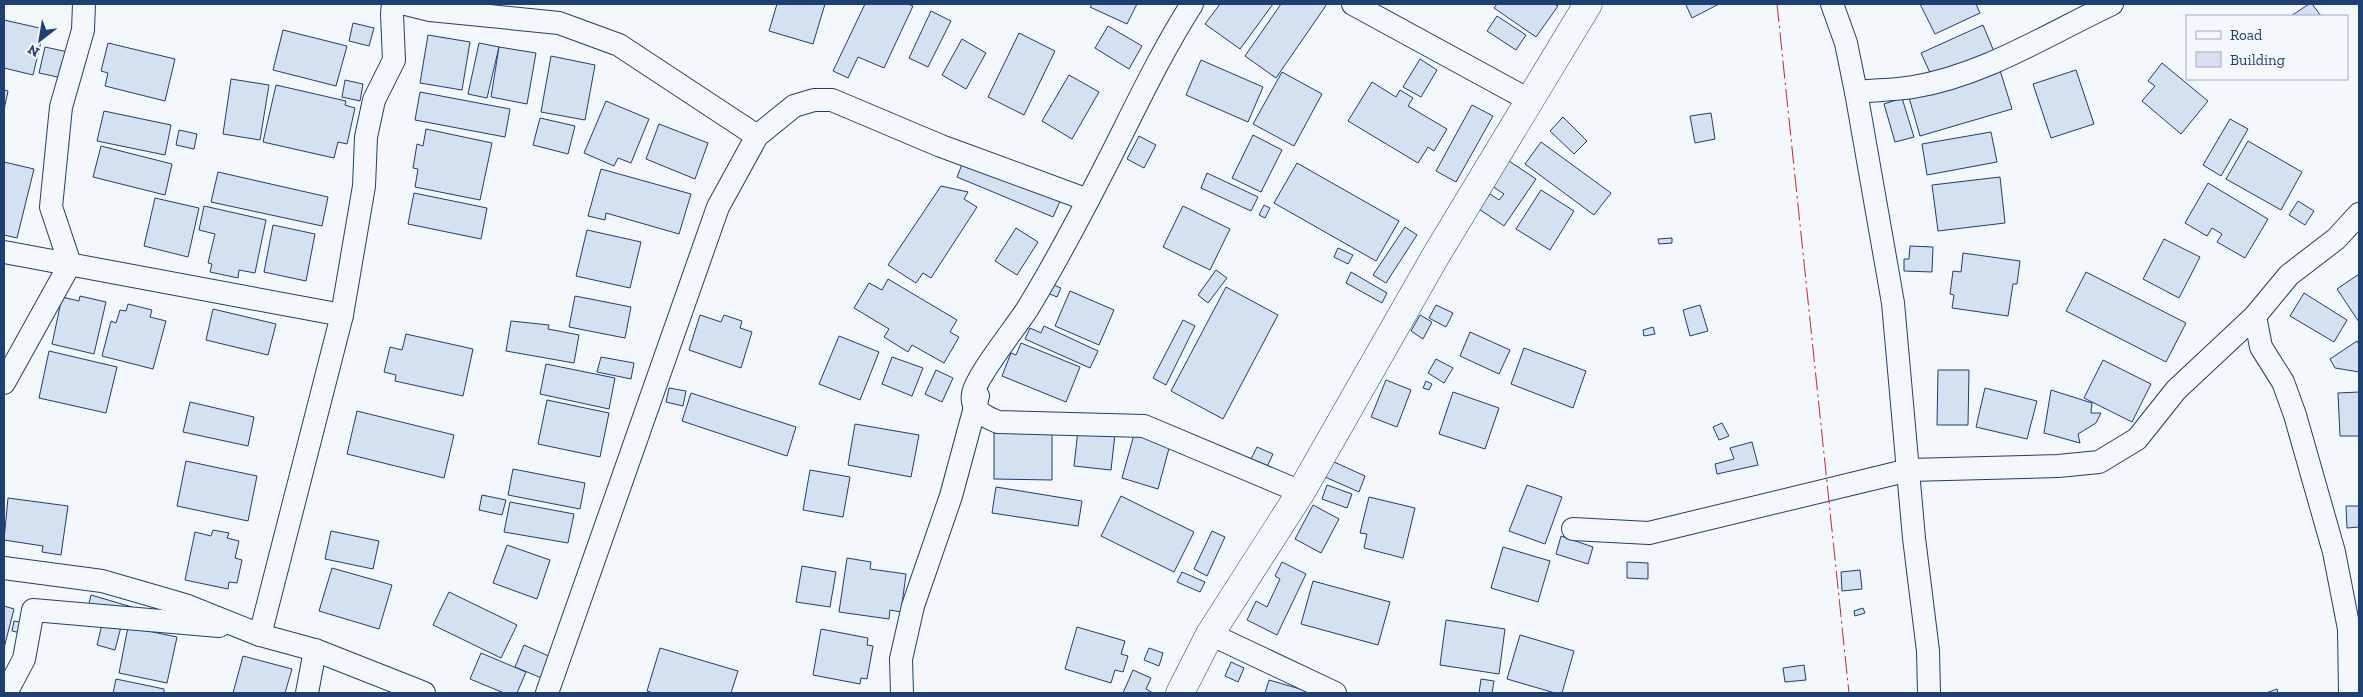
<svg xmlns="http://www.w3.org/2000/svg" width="2363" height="697" font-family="'Zilla Slab',serif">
<rect width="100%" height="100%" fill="#f4f7fb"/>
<g fill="#d5e0f0" stroke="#1d3f73">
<polygon points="777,4 825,4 813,44 769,31"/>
<polygon points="865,4 908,4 913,6 884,68 858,57 848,78 833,71"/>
<polygon points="1092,4 1137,4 1127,24 1090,7"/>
<polygon points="1220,4 1273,4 1240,49 1205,24"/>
<polygon points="1281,4 1327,4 1276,78 1245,56"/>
<polygon points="1497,4 1554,4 1558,6 1536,37 1494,8"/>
<polygon points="1688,4 1719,4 1692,18 1686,5"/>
<polygon points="1920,4 1976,4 1980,13 1935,34"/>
<polygon points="2309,4 2312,4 2321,16 2291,16"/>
<polygon points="931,11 951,21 928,67 909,58"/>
<polygon points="1497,16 1526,35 1516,50 1487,31"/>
<polygon points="4,20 44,29 33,75 4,68"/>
<polygon points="353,23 374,28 369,46 349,41"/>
<polygon points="1983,25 1995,54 1931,75 1921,53"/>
<polygon points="1108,26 1142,46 1129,69 1095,48"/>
<polygon points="283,30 347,46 336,86 273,70"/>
<polygon points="1019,33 1055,51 1024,115 988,97"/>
<polygon points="428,35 470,42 462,90 420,83"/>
<polygon points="962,39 986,53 966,89 942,75"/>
<polygon points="108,43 175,59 165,101 105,86 108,73 101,71"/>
<polygon points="479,43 499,47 487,98 468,94"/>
<polygon points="45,47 68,52 62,78 39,73"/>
<polygon points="499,47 536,53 527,104 491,97"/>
<polygon points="551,56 595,65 585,120 541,112"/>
<polygon points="1420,59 1437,70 1421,97 1403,87"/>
<polygon points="1201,60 1263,87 1248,122 1186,95"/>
<polygon points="2162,63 2208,101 2181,134 2142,101 2155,86 2148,81"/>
<polygon points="1999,67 2012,109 1920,136 1908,94"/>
<polygon points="2076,70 2094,124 2051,138 2033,84"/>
<polygon points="1282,72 1322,94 1294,146 1253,124"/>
<polygon points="1069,75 1099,92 1072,139 1042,121"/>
<polygon points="231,79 269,85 260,140 223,134"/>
<polygon points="345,80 363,84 360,101 342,97"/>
<polygon points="1372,82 1396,97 1400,90 1413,98 1408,106 1447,129 1434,151 1428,147 1418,163 1348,121"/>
<polygon points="276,85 346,101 345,105 355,108 347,144 338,142 334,158 263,142"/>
<polygon points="4,90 8,91 4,110"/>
<polygon points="420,92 510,109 505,137 415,120"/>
<polygon points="1902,98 1914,137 1895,142 1884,104"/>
<polygon points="606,101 649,119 631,163 618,158 614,166 584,153"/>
<polygon points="1472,105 1493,116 1456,182 1436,171"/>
<polygon points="104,111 171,125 165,155 97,141"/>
<polygon points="1711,113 1715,139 1695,143 1690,116"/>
<polygon points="1563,117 1587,141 1574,154 1550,131"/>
<polygon points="540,118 575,126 568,154 533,145"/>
<polygon points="2230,119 2248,129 2221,176 2203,165"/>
<polygon points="659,124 708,143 695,179 646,159"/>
<polygon points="426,129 492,143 480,200 415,187 418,169 413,168 417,144 423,146"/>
<polygon points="179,130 197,134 194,149 176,145"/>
<polygon points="1991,132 1997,162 1927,175 1922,144"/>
<polygon points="1253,135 1282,150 1261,192 1232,178"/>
<polygon points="1139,136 1156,145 1144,168 1127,159"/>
<polygon points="2248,141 2302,172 2281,210 2226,179"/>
<polygon points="1541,142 1611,193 1594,215 1525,164"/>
<polygon points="101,146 172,164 165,195 93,177"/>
<polygon points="965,157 1061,199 1053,217 957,177"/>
<polygon points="1509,161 1536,179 1504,226 1479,209 1490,194 1499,200 1504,194 1492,186"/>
<polygon points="4,162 34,169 17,238 4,235"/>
<polygon points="1297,163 1399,221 1376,261 1274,203"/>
<polygon points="601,169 691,194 679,234 606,213 605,220 588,216"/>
<polygon points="218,172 328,197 322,226 211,202"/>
<polygon points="1207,173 1258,197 1251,211 1201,188"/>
<polygon points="2000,177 2005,223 1938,231 1932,185"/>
<polygon points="2208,183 2268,219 2245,258 2217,242 2222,234 2212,228 2207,236 2185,223"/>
<polygon points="941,186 968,192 964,199 977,207 931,278 923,273 916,283 888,265"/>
<polygon points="1541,190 1574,211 1550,250 1516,229"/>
<polygon points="414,193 487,208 481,239 408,224"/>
<polygon points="155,198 199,208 188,257 144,246"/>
<polygon points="2298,201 2314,211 2305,225 2289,215"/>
<polygon points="1264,205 1270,208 1265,218 1259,215"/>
<polygon points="204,206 266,220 255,273 239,270 238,278 210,272 212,264 208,263 215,234 199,230"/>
<polygon points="1183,206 1230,229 1210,270 1163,247"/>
<polygon points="273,225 315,234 306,281 264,272"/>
<polygon points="1405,227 1417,235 1386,283 1373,275"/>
<polygon points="1016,228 1038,242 1017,275 995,261"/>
<polygon points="587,230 641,242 630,288 576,276"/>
<polygon points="1672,238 1672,243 1659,244 1658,239"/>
<polygon points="2164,239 2200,257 2179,298 2143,279"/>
<polygon points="1910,246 1933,247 1932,272 1904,271 1904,259 1909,259"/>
<polygon points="1338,248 1353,255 1348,264 1334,257"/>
<polygon points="1963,253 2020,261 2017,284 2013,284 2008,316 1952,308 1954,295 1950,294 1953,271 1961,272"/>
<polygon points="1216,270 1227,278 1208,303 1198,295"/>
<polygon points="1351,272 1387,293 1382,303 1346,283"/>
<polygon points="2086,272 2186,323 2166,362 2066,311"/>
<polygon points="2359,274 2359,322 2337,289"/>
<polygon points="888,279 957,320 950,332 959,337 944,363 912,345 908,352 884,337 889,329 854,308 869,283 882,290"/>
<polygon points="1048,283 1061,288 1057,297 1045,292"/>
<polygon points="1226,287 1278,315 1223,419 1171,391"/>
<polygon points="1070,291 1114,310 1099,345 1055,326"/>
<polygon points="2304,293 2347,320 2334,342 2290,316"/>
<polygon points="80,296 106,302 94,354 52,344 62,297 79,301"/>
<polygon points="575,296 631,307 625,338 569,327"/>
<polygon points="128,304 152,310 150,317 166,321 153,369 102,356 111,321 116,323 120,310 126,311"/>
<polygon points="1436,305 1453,313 1446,327 1429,318"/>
<polygon points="1700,305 1708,331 1690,336 1683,310"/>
<polygon points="213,309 276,324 268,355 206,340"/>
<polygon points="700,315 721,322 724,315 742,321 740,328 752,332 741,368 689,350"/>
<polygon points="1420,315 1432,322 1423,339 1411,331"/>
<polygon points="1183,320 1195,326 1166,385 1153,378"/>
<polygon points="511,321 549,325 548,329 579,335 574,363 506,351"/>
<polygon points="1044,326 1098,351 1090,368 1025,339 1030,328 1041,333"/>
<polygon points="1653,327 1655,334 1644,336 1643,330"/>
<polygon points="1470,332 1510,350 1499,374 1460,356"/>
<polygon points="406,334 473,349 463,396 395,381 396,375 384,372 390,347 402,350"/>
<polygon points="839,336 879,352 860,400 819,384"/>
<polygon points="2357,341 2359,345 2359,372 2335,368 2330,359"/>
<polygon points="1021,343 1080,367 1066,402 1002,376 1011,353 1016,355"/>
<polygon points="1524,348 1586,371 1573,408 1511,384"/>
<polygon points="49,351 117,367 106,413 39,398"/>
<polygon points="601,357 634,363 631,379 597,372"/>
<polygon points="892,357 923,368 912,396 882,384"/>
<polygon points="1436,359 1453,368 1444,383 1428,373"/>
<polygon points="2103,360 2151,384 2132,422 2084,398"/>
<polygon points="546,364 615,378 609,409 540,394"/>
<polygon points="936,370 953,378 942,402 925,394"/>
<polygon points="1938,370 1969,370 1968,425 1937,425"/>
<polygon points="1386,380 1411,390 1397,427 1371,417"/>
<polygon points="1426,381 1432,384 1429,390 1423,388"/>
<polygon points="669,388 686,391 683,406 666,402"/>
<polygon points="1985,388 2037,401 2027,439 1976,427"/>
<polygon points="2051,390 2092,403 2091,413 2101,413 2096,423 2078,434 2080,443 2044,433"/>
<polygon points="1453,392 1499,408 1485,449 1439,434"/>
<polygon points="2359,392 2359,436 2340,436 2338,393"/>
<polygon points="691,393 796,427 787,456 682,421"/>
<polygon points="547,400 609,413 600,457 538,444"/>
<polygon points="190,402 254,417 248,446 183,432"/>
<polygon points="357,411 454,435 444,478 347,454"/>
<polygon points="1722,423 1729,436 1719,440 1713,427"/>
<polygon points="855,424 919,435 911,477 848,465"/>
<polygon points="1078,430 1115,434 1111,470 1074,466"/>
<polygon points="1135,431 1171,441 1158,489 1122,478"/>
<polygon points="994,433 1052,433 1052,480 994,479"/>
<polygon points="1752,442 1758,465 1717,474 1715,464 1734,459 1730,448"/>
<polygon points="1257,447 1273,454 1265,471 1249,463"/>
<polygon points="186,461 257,476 248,521 177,506"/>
<polygon points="1332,461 1365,476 1359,492 1325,477"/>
<polygon points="513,469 585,483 580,509 508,495"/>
<polygon points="810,470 850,477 843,517 803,510"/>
<polygon points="1327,485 1352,494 1347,508 1322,499"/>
<polygon points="1527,485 1562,497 1545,544 1509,531"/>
<polygon points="996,487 1082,501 1078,526 992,513"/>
<polygon points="482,495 506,500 502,515 479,510"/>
<polygon points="1121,496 1194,532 1174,572 1101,536"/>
<polygon points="1369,497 1415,508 1403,558 1364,548 1367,534 1360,533"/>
<polygon points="8,498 68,506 61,555 42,552 43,546 4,540"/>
<polygon points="510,502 574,514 568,543 504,532"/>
<polygon points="1313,505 1339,519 1321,553 1295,539"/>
<polygon points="2346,506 2359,506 2359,527 2347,528"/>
<polygon points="213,530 229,533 227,538 239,541 235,558 242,560 237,583 229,582 228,589 185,580 195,532 211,536"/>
<polygon points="331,531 379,541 373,569 325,559"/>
<polygon points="1212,531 1225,537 1207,576 1194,569"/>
<polygon points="1561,536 1593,547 1588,564 1556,554"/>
<polygon points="507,545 550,560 537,599 493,583"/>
<polygon points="1503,547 1550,561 1538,602 1491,588"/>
<polygon points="847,558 871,562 870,569 906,574 901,612 890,610 889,619 839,612"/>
<polygon points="1282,562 1306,574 1277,635 1247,620 1256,601 1267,607 1280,579 1275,576"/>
<polygon points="1627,562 1648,563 1648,579 1627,578"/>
<polygon points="802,566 836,572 830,607 796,602"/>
<polygon points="332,568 392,585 379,629 319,611"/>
<polygon points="1860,570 1862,589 1842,591 1841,572"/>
<polygon points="1182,572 1205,582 1200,592 1177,582"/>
<polygon points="1313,581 1390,602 1378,645 1301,624"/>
<polygon points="449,592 517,625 501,658 433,625"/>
<polygon points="91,595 132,607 129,621 123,619 115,650 97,645 104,616 87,612"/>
<polygon points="4,606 14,609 4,648"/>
<polygon points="1863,608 1865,613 1855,616 1854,611"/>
<polygon points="1446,620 1505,629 1499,674 1440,665"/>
<polygon points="14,621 27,623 25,634 12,631"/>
<polygon points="128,627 177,637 167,683 119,673"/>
<polygon points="1077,627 1125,641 1121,654 1128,656 1123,672 1115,670 1111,683 1065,669"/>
<polygon points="821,629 868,638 867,645 873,646 867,679 861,678 860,684 813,675"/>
<polygon points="1520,635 1574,651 1562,693 1555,693 1507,679"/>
<polygon points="524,645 553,658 544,679 515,667"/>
<polygon points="660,648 738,671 731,693 653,693 647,691"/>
<polygon points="1149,648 1163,653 1159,666 1144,660"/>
<polygon points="481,653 526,672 517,693 504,693 470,679"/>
<polygon points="243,656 292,669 285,693 233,693"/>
<polygon points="1231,662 1244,668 1238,682 1225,676"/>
<polygon points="1804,665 1806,680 1785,682 1783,668"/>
<polygon points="1133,670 1151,678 1146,689 1153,693 1123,693"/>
<polygon points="116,679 164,689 164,693 113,693"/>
<polygon points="1481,679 1494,681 1492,693 1479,693"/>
<polygon points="1269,680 1314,693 1265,693"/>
<polygon points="2277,689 2278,693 2266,693"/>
</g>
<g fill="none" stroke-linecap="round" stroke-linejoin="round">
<defs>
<g id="minor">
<polyline points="406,4 430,10 559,23 619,45 757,136"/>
<path d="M1192,4C1157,59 1131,117 1101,175C1078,220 1054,265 1028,308C1016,327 976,376 973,394C970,411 986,417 998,422L1144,426L1301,492"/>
<polyline points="1353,4 1529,100"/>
<polyline points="1832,4 1846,43 1856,92 1893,303 1914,538 1928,651 1929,693"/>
<path d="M1856,92C1875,90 1895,90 1913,87C1985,75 2048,34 2112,4"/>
<polyline points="4,252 342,315"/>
<polyline points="2255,316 2261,347 2283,382 2295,415 2334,552 2349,629 2350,693"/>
<polyline points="4,383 70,264 51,207 61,107 83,30 84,4"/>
<polyline points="1573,529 1649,533 1909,470 2058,466 2099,462 2137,439 2176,390 2255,316 2289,275 2336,239 2359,214"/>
<polyline points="4,568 102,581 154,596 185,605 260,635 315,650 424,693"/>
<polyline points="1210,634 1335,693"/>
<polyline points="260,635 342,315 364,186 366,137 374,100 394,60 392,14 393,4"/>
<polyline points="6,693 24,659 33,610 219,626"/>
<polyline points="307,693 315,650"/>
<polyline points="547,693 718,207 757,136 794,106 814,100 832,100 941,146 1088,200"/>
<polyline points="902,693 901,659 913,606 951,496 978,396"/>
</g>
<polyline id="tertiary" points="1180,693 1210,634 1301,492 1435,257 1588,4"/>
</defs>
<use href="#minor" stroke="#1d3f73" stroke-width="24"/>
<use href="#tertiary" stroke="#1d3f73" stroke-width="29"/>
<use href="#minor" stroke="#f4f7fb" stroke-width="22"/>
<use href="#tertiary" stroke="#f4f7fb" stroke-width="28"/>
<polyline stroke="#c62828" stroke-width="1" stroke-dasharray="18 4 2.5 4" stroke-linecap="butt" points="1777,4 1849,693"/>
</g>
<rect width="2363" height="697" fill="none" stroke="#1d3f73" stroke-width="10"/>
<rect x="2186" y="15" width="162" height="65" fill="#f4f7fb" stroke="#9eadc5"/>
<rect x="2196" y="31" width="25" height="8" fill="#f4f7fb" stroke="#9eadc5"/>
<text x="2230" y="40" font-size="15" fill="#1d3f73">Road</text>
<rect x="2196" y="52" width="25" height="15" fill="#d5e0f0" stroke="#9eadc5"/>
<text x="2230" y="65" font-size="15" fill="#1d3f73">Building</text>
<g transform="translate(40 40) rotate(211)" stroke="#f4f7fb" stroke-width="4" paint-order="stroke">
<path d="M0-4L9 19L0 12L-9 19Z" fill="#1d3f73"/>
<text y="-8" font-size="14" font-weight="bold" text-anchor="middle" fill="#1d3f73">N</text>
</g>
</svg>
